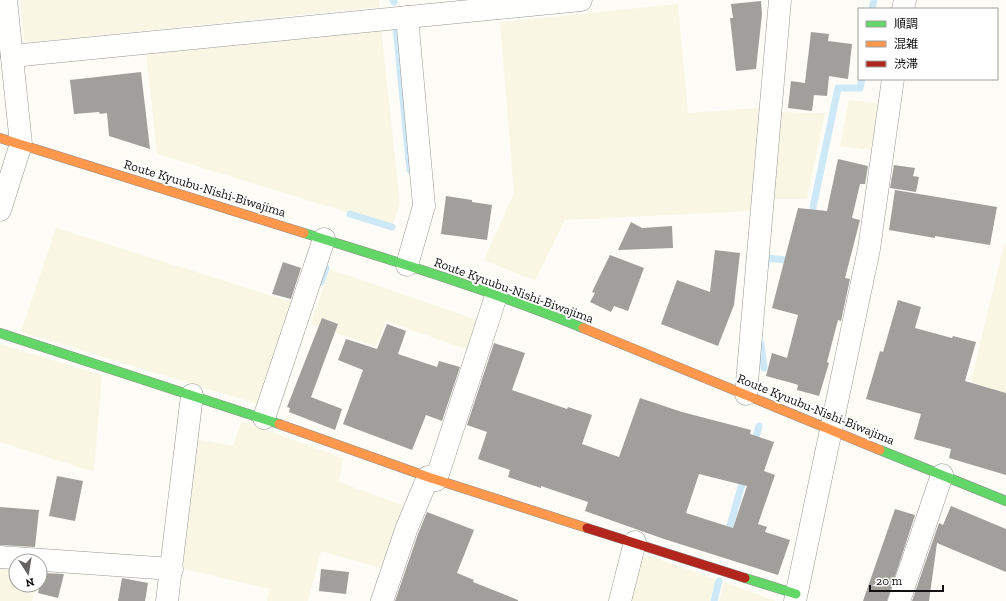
<svg xmlns="http://www.w3.org/2000/svg" width="1006" height="601" font-family="'Zilla Slab','Noto Sans JP',serif">
<rect width="100%" height="100%" fill="#fdfcf7"/>
<g fill="#f9f7e4">
<polygon points="20,0 379,0 379,7 24,43"/>
<polygon points="678,4 688,113 761,108 754,211 565,220 535,281 484,260 514,193 500,22"/>
<polygon points="381,27 400,204 392,226 157,154 146,52"/>
<polygon points="849,100 881,104 875,151 840,146"/>
<polygon points="778,112 825,113 807,199 770,199"/>
<polygon points="56,228 295,303 261,405 21,332"/>
<polygon points="1004,244 1006,244 1006,393 971,382"/>
<polygon points="330,269 477,320 471,351 386,321 376,347 311,324"/>
<polygon points="0,344 102,375 94,472 0,442"/>
<polygon points="242,421 343,458 339,482 405,506 384,569 321,551 308,601 267,601 269,589 180,568 196,439 233,446"/>
<polygon points="649,556 716,579 710,601 625,601 635,559"/>
<polygon points="0,563 16,564 16,585 36,585 32,601 0,601"/>
<polygon points="724,582 776,601 719,601"/>
</g>
<g fill="none" stroke-linecap="round" stroke-linejoin="round">
<g stroke="#cde8f7" stroke-width="7">
<polyline points="393,0 394,2"/>
<polyline points="872,9 874,0"/>
<polyline points="396,28 410,170"/>
<polyline points="350,214 392,227"/>
<polyline points="811,217 838,88 860,88 862,79"/>
<polyline points="766,264 767,258 794,261"/>
<polyline points="321,282 326,268"/>
<polyline points="761,344 764,368"/>
<polyline points="754,444 759,426"/>
<polyline points="727,536 744,477"/>
<polyline points="714,601 719,581"/>
</g>
</g>
<g fill="#a19f9c" fill-rule="evenodd">
<polygon points="761,1 762,14 756,69 736,71 730,18 733,18 731,4"/>
<polygon points="811,32 829,34 828,41 852,44 848,79 829,76 827,96 814,95 812,111 788,108 791,81 805,83"/>
<polygon points="141,72 150,149 109,136 107,113 100,114 99,112 74,114 70,80"/>
<polygon points="838,159 868,166 865,184 860,184 852,218 860,220 845,278 850,279 841,321 838,320 827,362 829,363 819,396 797,390 798,385 792,383 766,376 772,353 787,358 798,315 772,308 798,208 827,211"/>
<polygon points="894,165 915,168 913,176 919,177 916,192 890,188"/>
<polygon points="895,190 997,207 990,245 935,236 935,238 889,230"/>
<polygon points="446,196 472,200 472,202 492,205 487,240 441,234"/>
<polygon points="631,222 642,228 672,226 673,248 618,250"/>
<polygon points="715,250 740,253 734,305 718,346 661,324 677,280 710,292"/>
<polygon points="610,255 644,268 628,311 614,306 611,312 590,302 595,293 592,292"/>
<polygon points="283,262 301,268 291,299 272,294"/>
<polygon points="898,300 921,307 915,328 952,338 953,336 976,342 965,381 1006,393 1006,475 949,458 951,449 914,439 921,414 866,399 880,351 883,352"/>
<polygon points="322,318 338,324 311,397 342,409 335,430 289,412 290,408 287,407"/>
<polygon points="387,324 406,331 398,354 437,367 439,361 460,367 442,421 426,415 412,450 343,424 363,370 338,360 346,339 377,349"/>
<path d="M494,343L525,353L512,390L567,409L568,407L592,415L582,444L619,457L640,398L682,412L751,430L750,434L774,442L764,471L775,475L758,524L767,527L765,532L790,540L778,575L664,539L585,511L588,502L541,486V488L508,477L510,470L478,459L487,432L467,425ZM699,474L747,486L733,528L686,513Z"/>
<polygon points="57,476 83,481 75,521 49,516"/>
<polygon points="951,506 1006,529 1006,572 937,543 929,601 912,601 939,523 943,525"/>
<polygon points="0,507 39,510 35,547 0,545"/>
<polygon points="895,509 915,515 887,601 863,601"/>
<polygon points="427,512 474,530 457,573 474,580 473,582 518,600 518,601 395,601 418,534"/>
<polygon points="321,569 349,572 346,594 319,591"/>
<polygon points="43,573 64,574 58,598 38,593"/>
<polygon points="122,578 148,583 145,601 118,601"/>
</g>
<g fill="none" stroke-linecap="round" stroke-linejoin="round">
<defs>
<g id="street">
<polyline points="903,9 905,0"/>
<polyline points="407,17 424,206 407,265"/>
<polyline points="12,56 581,0"/>
<polyline points="0,210 21,144 6,0"/>
<polyline points="746,394 780,0"/>
<polyline points="264,418 324,239"/>
<polyline points="436,480 496,296"/>
<polyline points="0,557 172,569"/>
<polyline points="167,601 192,395"/>
<polyline points="382,601 406,530 428,477"/>
<polyline points="620,601 635,542"/>
<polyline points="795,601 869,249 893,79"/>
<polyline points="899,601 942,475"/>
</g>
<g id="fast">
<path d="M304,233C398,262 492,291 583,328"/>
<polyline points="0,333 279,424"/>
<polyline points="880,450 1006,501"/>
<polyline points="745,578 796,594"/>
</g>
<g id="slow">
<polyline points="0,138 304,233"/>
<polyline points="583,328 880,450"/>
<polyline points="279,424 428,477 587,528"/>
</g>
<polyline id="jam" points="587,528 745,578"/>
</defs>
<use href="#street" stroke="#979795" stroke-width="23"/>
<use href="#fast" stroke="#8e8d8b" stroke-width="10"/>
<use href="#slow" stroke="#8e8d8b" stroke-width="10"/>
<use href="#jam" stroke="#8e8d8b" stroke-width="10"/>
<use href="#street" stroke="#fffffe" stroke-width="22"/>
<use href="#fast" stroke="#63d668" stroke-width="9"/>
<use href="#slow" stroke="#ff974d" stroke-width="9"/>
<use href="#jam" stroke="#b3261e" stroke-width="9"/>
</g>
<g text-anchor="middle" dominant-baseline="central" stroke-width="4" stroke-linejoin="round" paint-order="stroke">
<g font-size="13" fill="#111" stroke="#fff">
<text transform="translate(205 188) rotate(17)">Route Kyuubu-Nishi-Biwajima</text>
<text transform="translate(514 290) rotate(20)">Route Kyuubu-Nishi-Biwajima</text>
<text transform="translate(816 409) rotate(22)">Route Kyuubu-Nishi-Biwajima</text>
</g>
</g>
<rect x="858" y="8" width="140" height="72" fill="#ffffff" stroke="#a0a0a0"/>
<rect x="866" y="21" width="20" height="6" fill="#63d668" stroke="#a0a0a0"/>
<text x="894" y="28" font-size="12" fill="#111111">順調</text>
<rect x="866" y="41" width="20" height="6" fill="#ff974d" stroke="#a0a0a0"/>
<text x="894" y="48" font-size="12" fill="#111111">混雑</text>
<rect x="866" y="61" width="20" height="6" fill="#b3261e" stroke="#a0a0a0"/>
<text x="894" y="68" font-size="12" fill="#111111">渋滞</text>
<g transform="translate(28 573) rotate(168)"><circle r="19" fill="#ffffff" stroke="#a0a0a0"/>
<path d="M0-3L7 15L0 10L-7 15Z" fill="#646362"/>
<text y="-6" font-size="11" font-weight="bold" text-anchor="middle" fill="#111111">N</text>
</g>
<path d="M870 585v6h73v-6" fill="none" stroke="#111111" stroke-width="2"/>
<text x="876" y="585" font-size="12" fill="#111111" stroke="#ffffff" stroke-width="3" paint-order="stroke">20 m</text>
</svg>
